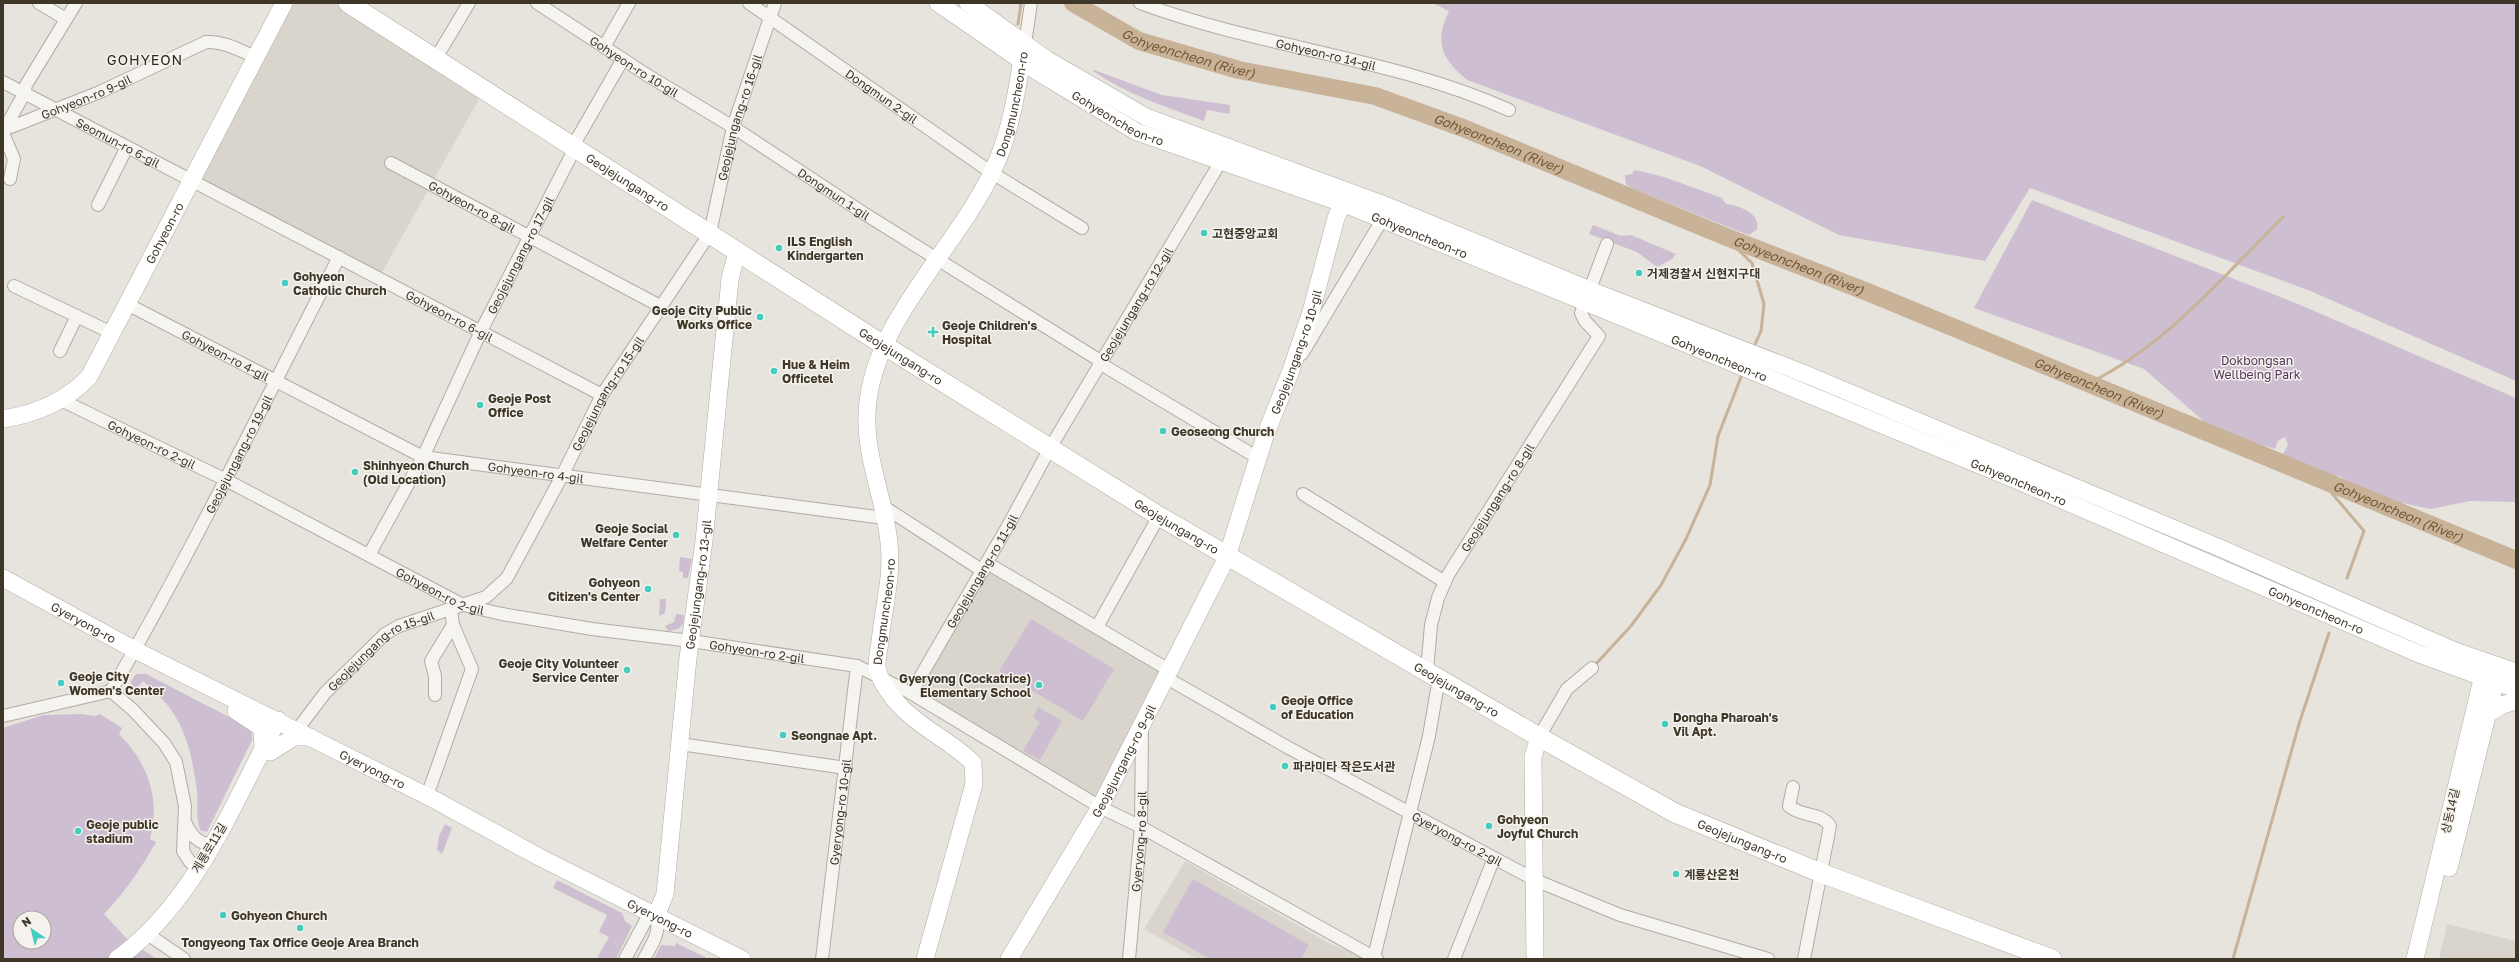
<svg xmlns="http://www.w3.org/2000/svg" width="2519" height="962" font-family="'Golos Text','Noto Sans KR',sans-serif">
<rect width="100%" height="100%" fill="#e7e4de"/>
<g fill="#d9d4cc">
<polygon points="284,3 348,3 484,90 379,278 192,179"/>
<polygon points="987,563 1169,670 1100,807 911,693"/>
<polygon points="1185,861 1332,945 1370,959 1197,959 1144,929"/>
<polygon points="2447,924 2516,941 2516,959 2439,959"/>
</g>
<g fill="#cdbfd1" fill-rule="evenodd">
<path d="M1432,3H2516V381L2308,290L2030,188L1985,261L1839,235L1700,166L1467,80C1441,58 1434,42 1449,11Z"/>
<path d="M1094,70L1162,95L1230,105V114L1207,110L1204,121C1166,107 1126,94 1093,71Z"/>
<path d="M1635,170L1664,177L1722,198L1726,204C1738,205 1761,213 1757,229L1749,235L1743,233L1631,188L1626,184L1625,175L1632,174Z"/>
<polygon points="2032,200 2298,304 2516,398 2516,502 2470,501 2431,509 2397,502 2365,490 2339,476 2324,475 2283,454 2288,445 2285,437 2278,441 2275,449 2236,438 2207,424 2144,369 1974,308"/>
<polygon points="1593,225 1621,236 1631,235 1676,254 1672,259 1657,267 1637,252 1589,234"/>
<polygon points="680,557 692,559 688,578 683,578 683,572 679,571"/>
<polygon points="2249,566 2343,608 2341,613 2247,570"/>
<polygon points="660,599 666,599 665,613 659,616"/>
<polygon points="676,614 684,615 683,624 678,629 668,631 665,626 674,622"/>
<polygon points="1031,619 1114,669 1083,721 999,671"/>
<path d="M136,674H146L231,718L252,732V740L207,832L200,830C196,817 198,804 197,791C192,757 187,726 163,700C157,693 149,688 143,681L132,694L131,681Z"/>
<polygon points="1038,707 1062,721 1040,760 1023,751 1040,722 1033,717"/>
<path d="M82,714L94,716L100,714L122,728L119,734C148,763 161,800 150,839L156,842C141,869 125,892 104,914L129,941L157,959H3V728L43,715ZM20,918H44V942H20Z"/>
<polygon points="445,824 452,828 442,854 437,850 439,836"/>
<polygon points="1193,879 1309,945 1301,959 1210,959 1163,932"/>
<polygon points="557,880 622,913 625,921 632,926 616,959 600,959 598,956 609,937 599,932 607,915 553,888"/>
<polygon points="676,943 709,959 654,959 661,945 675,946"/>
</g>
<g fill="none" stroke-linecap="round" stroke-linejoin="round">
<g stroke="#c8b298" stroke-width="3">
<polyline points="1018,24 1021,3"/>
<polyline points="1724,236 1752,263 1764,304 1761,331 1753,349"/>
<path d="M2089,383C2164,347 2225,275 2283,217"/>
<polyline points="2319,478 2364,531 2347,578"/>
<polyline points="1594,666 1631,626 1661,585 1686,539 1710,485 1718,436 1743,372"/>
<polyline points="2233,959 2299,724 2329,633"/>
</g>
<path stroke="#c8b298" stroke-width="18" id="s1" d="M1073,3L1139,41L1239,70L1375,96L1463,128L1724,236L1870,293L2516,560"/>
<defs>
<g id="street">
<polyline points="39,3 66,19"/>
<path id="s2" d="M537,3L647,75L733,127L865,214L1102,362"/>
<path id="s3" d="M749,3L992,173L1082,228"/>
<path id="s4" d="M1140,3C1261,48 1391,57 1509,110"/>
<polyline points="1025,44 1031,3"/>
<polyline points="604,47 629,3"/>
<polyline points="436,58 469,3"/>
<path id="s5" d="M3,82L602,395"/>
<path id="s6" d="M3,126L11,127L100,92L206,42C224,41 239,50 255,57"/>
<polyline points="4,130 24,94 26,85 76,3"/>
<polyline points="3,133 14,159 10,179"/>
<polyline points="573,146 623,59"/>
<path id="s7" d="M391,163L660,306"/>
<polyline points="98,205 127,147"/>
<polyline points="14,286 112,333"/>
<path id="s8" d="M127,304L423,457L884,518"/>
<polyline points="60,351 77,316"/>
<polyline points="1302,354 1382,220"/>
<polyline points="1101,364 1258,458"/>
<path id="s9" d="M61,400L224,479L463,605L502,614L592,629L691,641L857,666L911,693L1100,807L1141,827L1377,959"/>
<polyline points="1303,494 1445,582"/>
<polyline points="881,505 983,571"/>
<path id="s10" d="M369,555L423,457L481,331L575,148"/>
<polyline points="987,563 1169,670"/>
<polyline points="1097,627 1159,516"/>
<path id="s11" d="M1427,671L1431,625L1438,598L1448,575L1599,336L1585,321L1581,313L1607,244"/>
<path id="s12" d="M1165,677L1287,747L1535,880L1620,915L1768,959"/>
<polyline points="111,691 133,710 164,743 176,762 185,806 183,851 190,862 198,868"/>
<path id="s13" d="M911,693L1009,524L1050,448L1221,161"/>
<polyline points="435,695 435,676 431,661 453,625"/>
<path id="s14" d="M3,716L111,691C193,550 264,402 339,257"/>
<path id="s15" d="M297,730L325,693L385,634L399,626L486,597L507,578L563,474L602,395L710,233L733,127L775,3"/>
<polyline points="1539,737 1567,689 1592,668"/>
<polyline points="680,744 846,768"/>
<path d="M1793,787L1789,806C1801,817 1821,812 1830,826L1804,959"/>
<polyline points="427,796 472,669 453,625 451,609"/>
<path d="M185,822C190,833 198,846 213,843"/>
<polyline points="146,933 184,959"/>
<polyline points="1374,957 1429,736 1439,678"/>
<path d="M625,959L646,920L656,916C661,933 652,944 644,959"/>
<path id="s16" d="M822,959L857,666"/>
<path id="s17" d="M1129,959L1141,827L1142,728"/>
<polyline points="1454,959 1494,858"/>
</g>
<g id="secondary">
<path id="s18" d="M938,3L1038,72L1137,132L1342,203L1585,302L2023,483L2419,654L2516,689"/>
<polyline points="968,3 1046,59 1146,117 1390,207 1590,290 1810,376 2220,548 2455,651 2516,672"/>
<path id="s19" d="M3,419C36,414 66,401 89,377L284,3"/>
<path id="s20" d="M3,578L135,650L435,800L541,858L742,959"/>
<polyline points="236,711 262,728 263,747"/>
<polyline points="2488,714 2502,705 2516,701"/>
<polyline points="270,752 294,737 310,737"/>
<polyline points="2449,868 2498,672"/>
<path id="s21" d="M656,916L665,894L688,658L704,541L730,279L737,252"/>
<path d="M117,959C196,902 233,803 278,720"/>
<path id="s22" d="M925,959L974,784L973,763C951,741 922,729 901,707C892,698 878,679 877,666C877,658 879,649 880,642C883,609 893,576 889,543C885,499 865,459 867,413C871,321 958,248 994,168C1011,132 1017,90 1023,52"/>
<path id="s23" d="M1009,959L1100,807L1227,557L1265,436L1290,373L1311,312L1336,218L1347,193"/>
<polyline points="1535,959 1533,757 1539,737"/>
<polyline points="2415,959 2485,667"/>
</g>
<g id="primary">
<path id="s24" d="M348,3L885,346L1159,516L1539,737L1675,813L1821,873L2052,959"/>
</g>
</defs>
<use href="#street" stroke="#b1aca3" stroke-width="14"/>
<use href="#secondary" stroke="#b1aca3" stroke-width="18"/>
<use href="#primary" stroke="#b3ab9d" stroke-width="20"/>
<use href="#street" stroke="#f6f4f0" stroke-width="12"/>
<use href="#secondary" stroke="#fff" stroke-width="17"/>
<use href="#primary" stroke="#fff" stroke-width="19"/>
</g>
<g fill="#42cdbe" stroke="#f5f2ed" stroke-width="1.5">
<circle cx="1204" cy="233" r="4"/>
<circle cx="779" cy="248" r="4"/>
<circle cx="1639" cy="273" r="4"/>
<circle cx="285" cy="283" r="4"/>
<circle cx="760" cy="317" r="4"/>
<path d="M931 326h4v4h4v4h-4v4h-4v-4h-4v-4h4z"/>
<circle cx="774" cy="371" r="4"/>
<circle cx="480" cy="405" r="4"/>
<circle cx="1163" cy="431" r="4"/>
<circle cx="355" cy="472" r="4"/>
<circle cx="676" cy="535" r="4"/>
<circle cx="648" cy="589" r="4"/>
<circle cx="627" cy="670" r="4"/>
<circle cx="61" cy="683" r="4"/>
<circle cx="1039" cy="685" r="4"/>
<circle cx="1273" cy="707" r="4"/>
<circle cx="1665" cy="724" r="4"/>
<circle cx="783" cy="735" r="4"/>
<circle cx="1285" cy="766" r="4"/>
<circle cx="1489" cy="826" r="4"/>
<circle cx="78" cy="831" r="4"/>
<circle cx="1676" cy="874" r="4"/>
<circle cx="223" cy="915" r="4"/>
<circle cx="300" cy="928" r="4"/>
</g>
<g text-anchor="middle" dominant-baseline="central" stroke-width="3" stroke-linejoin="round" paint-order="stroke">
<g font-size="12" fill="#3e3627" stroke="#f5f2ed">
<text stroke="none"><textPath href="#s4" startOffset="193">Gohyeon-ro 14-gil</textPath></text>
<text stroke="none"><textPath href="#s2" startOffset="116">Gohyeon-ro 10-gil</textPath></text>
<text stroke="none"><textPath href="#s6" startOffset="89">Gohyeon-ro 9-gil</textPath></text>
<text stroke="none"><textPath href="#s3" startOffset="162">Dongmun 2-gil</textPath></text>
<text stroke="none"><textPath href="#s22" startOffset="944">Dongmuncheon-ro</textPath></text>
<text stroke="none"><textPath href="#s18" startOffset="214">Gohyeoncheon-ro</textPath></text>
<text stroke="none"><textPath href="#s15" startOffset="787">Geojejungang-ro 16-gil</textPath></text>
<text stroke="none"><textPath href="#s5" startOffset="130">Seomun-ro 6-gil</textPath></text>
<text stroke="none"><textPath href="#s24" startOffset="332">Geojejungang-ro</textPath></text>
<text stroke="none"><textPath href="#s2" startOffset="353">Dongmun 1-gil</textPath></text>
<text stroke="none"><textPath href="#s7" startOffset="92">Gohyeon-ro 8-gil</textPath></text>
<text stroke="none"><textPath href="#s19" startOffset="260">Gohyeon-ro</textPath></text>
<text stroke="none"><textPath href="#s18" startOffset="538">Gohyeoncheon-ro</textPath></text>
<text stroke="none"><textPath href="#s10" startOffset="336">Geojejungang-ro 17-gil</textPath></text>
<text stroke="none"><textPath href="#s13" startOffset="449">Geojejungang-ro 12-gil</textPath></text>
<text stroke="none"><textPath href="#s5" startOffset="504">Gohyeon-ro 6-gil</textPath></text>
<text stroke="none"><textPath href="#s23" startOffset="674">Geojejungang-ro 10-gil</textPath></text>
<text stroke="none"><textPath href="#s8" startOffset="111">Gohyeon-ro 4-gil</textPath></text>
<text stroke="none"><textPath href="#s24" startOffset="656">Geojejungang-ro</textPath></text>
<text stroke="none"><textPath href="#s18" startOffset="862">Gohyeoncheon-ro</textPath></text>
<text stroke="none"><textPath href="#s15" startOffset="477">Geojejungang-ro 15-gil</textPath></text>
<text stroke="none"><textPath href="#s9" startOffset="101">Gohyeon-ro 2-gil</textPath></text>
<text stroke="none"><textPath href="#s14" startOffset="380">Geojejungang-ro 19-gil</textPath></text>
<text stroke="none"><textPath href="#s8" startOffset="447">Gohyeon-ro 4-gil</textPath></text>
<text stroke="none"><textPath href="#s18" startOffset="1186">Gohyeoncheon-ro</textPath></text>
<text stroke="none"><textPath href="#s11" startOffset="191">Geojejungang-ro 8-gil</textPath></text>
<text stroke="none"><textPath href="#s24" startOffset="980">Geojejungang-ro</textPath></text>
<text stroke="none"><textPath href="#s13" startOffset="141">Geojejungang-ro 11-gil</textPath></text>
<text stroke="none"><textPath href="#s21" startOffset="335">Geojejungang-ro 13-gil</textPath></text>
<text stroke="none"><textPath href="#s9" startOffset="425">Gohyeon-ro 2-gil</textPath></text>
<text stroke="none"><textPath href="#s18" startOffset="1510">Gohyeoncheon-ro</textPath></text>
<text stroke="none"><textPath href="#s22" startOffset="397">Dongmuncheon-ro</textPath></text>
<text stroke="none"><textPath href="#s20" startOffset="92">Gyeryong-ro</textPath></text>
<text stroke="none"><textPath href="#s9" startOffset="749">Gohyeon-ro 2-gil</textPath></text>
<text stroke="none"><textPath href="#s15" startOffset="118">Geojejungang-ro 15-gil</textPath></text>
<text stroke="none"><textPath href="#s24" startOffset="1304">Geojejungang-ro</textPath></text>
<text stroke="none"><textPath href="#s23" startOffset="229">Geojejungang-ro 9-gil</textPath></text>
<text stroke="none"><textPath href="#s20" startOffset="416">Gyeryong-ro</textPath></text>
<text transform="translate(2450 811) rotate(-77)">상동14길</text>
<text stroke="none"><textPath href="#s16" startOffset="148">Gyeryong-ro 10-gil</textPath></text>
<text stroke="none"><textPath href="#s12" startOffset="334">Gyeryong-ro 2-gil</textPath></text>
<text stroke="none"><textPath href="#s24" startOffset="1628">Geojejungang-ro</textPath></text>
<text stroke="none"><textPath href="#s17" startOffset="118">Gyeryong-ro 8-gil</textPath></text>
<text transform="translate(209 848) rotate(-59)">계룡로11길</text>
<text stroke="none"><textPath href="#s20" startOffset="740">Gyeryong-ro</textPath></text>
</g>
<g font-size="12" font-weight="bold" fill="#3e3627" stroke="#f5f2ed" text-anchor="start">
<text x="1212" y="233">고현중앙교회</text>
<text x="787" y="241">ILS English<tspan x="787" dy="14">Kindergarten</tspan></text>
<text x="1647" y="273">거제경찰서 신현지구대</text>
<text x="293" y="276">Gohyeon<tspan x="293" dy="14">Catholic Church</tspan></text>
<text x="752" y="310" text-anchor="end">Geoje City Public<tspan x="752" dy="14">Works Office</tspan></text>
<text x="942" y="325">Geoje Children's<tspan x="942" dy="14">Hospital</tspan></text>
<text x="782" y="364">Hue &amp; Heim<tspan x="782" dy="14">Officetel</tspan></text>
<text x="488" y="398">Geoje Post<tspan x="488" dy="14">Office</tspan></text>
<text x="1171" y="431">Geoseong Church</text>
<text x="363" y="465">Shinhyeon Church<tspan x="363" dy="14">(Old Location)</tspan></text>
<text x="668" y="528" text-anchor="end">Geoje Social<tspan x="668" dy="14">Welfare Center</tspan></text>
<text x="640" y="582" text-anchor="end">Gohyeon<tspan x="640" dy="14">Citizen's Center</tspan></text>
<text x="619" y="663" text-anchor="end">Geoje City Volunteer<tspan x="619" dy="14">Service Center</tspan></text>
<text x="69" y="676">Geoje City<tspan x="69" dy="14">Women's Center</tspan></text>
<text x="1031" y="678" text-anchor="end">Gyeryong (Cockatrice)<tspan x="1031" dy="14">Elementary School</tspan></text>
<text x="1281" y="700">Geoje Office<tspan x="1281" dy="14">of Education</tspan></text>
<text x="1673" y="717">Dongha Pharoah's<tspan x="1673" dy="14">Vil Apt.</tspan></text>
<text x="791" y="735">Seongnae Apt.</text>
<text x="1293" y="766">파라미타 작은도서관</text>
<text x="1497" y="819">Gohyeon<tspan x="1497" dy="14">Joyful Church</tspan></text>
<text x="86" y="824">Geoje public<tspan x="86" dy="14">stadium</tspan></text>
<text x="1684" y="874">계룡산온천</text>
<text x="231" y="915">Gohyeon Church</text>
<text x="300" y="942" text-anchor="middle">Tongyeong Tax Office Geoje Area Branch</text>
</g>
<g font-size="12" fill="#54345a" stroke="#f5f2ed">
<text x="2257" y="360">Dokbongsan<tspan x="2257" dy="14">Wellbeing Park</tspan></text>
</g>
<g font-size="13" font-style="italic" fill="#725731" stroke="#f5f2ed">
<text stroke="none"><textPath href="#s1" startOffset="127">Gohyeoncheon (River)</textPath></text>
<text stroke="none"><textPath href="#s1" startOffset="451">Gohyeoncheon (River)</textPath></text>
<text stroke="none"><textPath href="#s1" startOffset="775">Gohyeoncheon (River)</textPath></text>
<text stroke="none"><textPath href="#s1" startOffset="1099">Gohyeoncheon (River)</textPath></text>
<text stroke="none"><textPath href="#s1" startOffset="1423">Gohyeoncheon (River)</textPath></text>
</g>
<g font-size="14" letter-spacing="1" fill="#2f2819" stroke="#f5f2ed">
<text x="145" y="59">GOHYEON</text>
</g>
</g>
<rect width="2519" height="962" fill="none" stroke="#3e3627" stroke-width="8"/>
<g transform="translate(32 930) rotate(325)"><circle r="19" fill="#f5f2ed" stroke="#aca79e"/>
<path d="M0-3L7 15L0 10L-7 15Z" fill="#42cdbe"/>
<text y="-6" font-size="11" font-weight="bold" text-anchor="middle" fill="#3e3627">N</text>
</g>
</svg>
